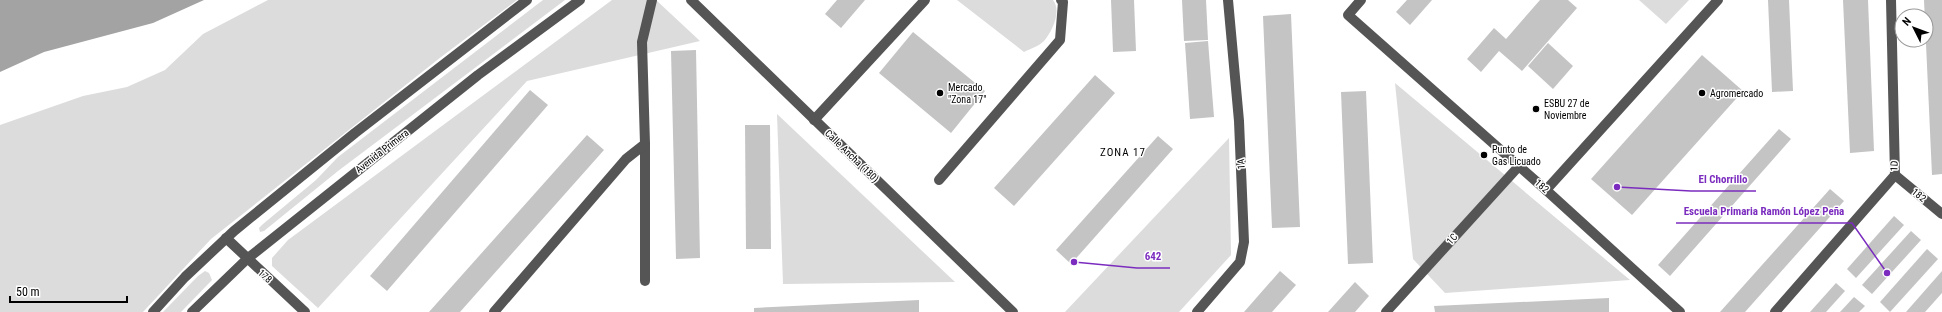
<svg xmlns="http://www.w3.org/2000/svg" width="1942" height="312" font-family="'Roboto Condensed',sans-serif">
<rect width="100%" height="100%" fill="#fff"/>
<g fill="#dcdcdc">
<polygon points="268,0 517,0 441,57 211,239 143,312 0,312 0,125 83,96 127,87 165,70 203,34"/>
<polygon points="543,0 565,0 338,171 264,231 260,232 259,228 263,224 316,180 338,157"/>
<polygon points="612,0 656,0 700,41 527,81 318,308 272,266 272,258 288,240"/>
<path d="M957,0H1053C1062,11 1052,32 1044,41C1039,46 1030,49 1024,52Z"/>
<polygon points="1639,0 1689,0 1666,24"/>
<polygon points="1395,83 1630,280 1445,293 1413,259"/>
<polygon points="777,114 955,282 783,284"/>
<polygon points="1229,138 1231,255 1179,312 1065,312"/>
<polygon points="205,271 209,273 212,280 181,312 163,312 198,276"/>
</g>
<polygon fill="#a3a3a3" points="0,0 204,0 153,23 44,52 0,72"/>
<g fill="#c4c4c4">
<polygon points="837,0 865,0 841,28 825,14"/>
<polygon points="1111,0 1134,0 1136,51 1113,52"/>
<polygon points="1182,0 1206,0 1208,40 1184,41"/>
<polygon points="1407,0 1432,0 1410,25 1396,12"/>
<polygon points="1540,0 1568,0 1577,8 1522,71 1499,51 1481,72 1467,59 1494,28 1506,39"/>
<polygon points="1768,0 1789,0 1793,91 1772,92"/>
<polygon points="1843,0 1868,0 1874,151 1850,153"/>
<polygon points="1924,0 1942,0 1942,174 1932,175"/>
<polygon points="1291,14 1300,227 1272,228 1263,16"/>
<polygon points="913,32 985,91 951,133 879,73"/>
<polygon points="1208,41 1214,117 1190,119 1185,43"/>
<polygon points="1548,43 1573,66 1553,89 1528,66"/>
<polygon points="696,50 700,258 676,259 671,51"/>
<polygon points="1702,55 1743,91 1632,215 1591,179"/>
<polygon points="1095,75 1115,93 1014,206 994,188"/>
<polygon points="530,90 548,105 387,291 370,276"/>
<polygon points="1366,91 1373,263 1348,264 1341,92"/>
<polygon points="745,125 770,125 771,249 746,249"/>
<polygon points="1779,129 1791,139 1670,276 1658,265"/>
<polygon points="587,135 604,150 460,312 429,312"/>
<polygon points="1158,136 1173,149 1071,264 1056,250"/>
<polygon points="1830,189 1844,201 1745,312 1720,312"/>
<polygon points="1894,216 1904,225 1856,278 1847,269"/>
<polygon points="1911,231 1921,240 1872,294 1862,285"/>
<polygon points="1927,249 1938,259 1890,312 1880,302"/>
<polygon points="1280,271 1296,285 1272,312 1244,312"/>
<polygon points="1942,271 1942,293 1925,312 1906,312"/>
<polygon points="1355,282 1369,296 1355,312 1328,312"/>
<polygon points="1836,283 1845,291 1826,312 1810,312"/>
<polygon points="1854,297 1865,306 1859,312 1840,312"/>
<polygon points="1609,298 1609,312 1435,312 1434,306"/>
<polygon points="919,300 919,312 754,312 754,308"/>
</g>
<g fill="none" stroke-linecap="round" stroke-linejoin="round">
<g stroke="#555" stroke-width="10">
<polyline points="691,0 1013,312"/>
<polyline points="1361,0 1348,15 1546,190 1680,312"/>
<polyline points="814,120 925,0"/>
<polyline points="1895,175 1942,214"/>
<polyline points="939,180 1060,40 1063,2 1061,0"/>
<polyline points="1546,190 1718,0"/>
<polyline points="226,238 305,312"/>
<polyline points="645,281 645,144"/>
<polyline points="153,312 185,277 234,231 355,133 527,0"/>
<polyline points="192,312 247,259 478,75 580,0"/>
<polyline points="494,312 626,159 645,144 642,42 652,0"/>
<polyline points="1197,312 1240,262 1244,242 1239,121 1228,0"/>
<polyline points="1386,312 1519,166"/>
<polyline points="1775,312 1895,175 1891,0"/>
</g>
</g>
<g fill="#000" stroke="#fff" stroke-width="1.5">
<circle cx="940" cy="93" r="4"/>
<circle cx="1702" cy="93" r="4"/>
<circle cx="1536" cy="109" r="4"/>
<circle cx="1484" cy="155" r="4"/>
</g>
<g text-anchor="middle" dominant-baseline="central" stroke-width="3" stroke-linejoin="round" paint-order="stroke">
<g font-size="10" fill="#000" stroke="#fff" text-anchor="start">
<text x="948" y="87">Mercado<tspan x="948" dy="12">"Zona 17"</tspan></text>
<text x="1710" y="93">Agromercado</text>
<text x="1544" y="103">ESBU 27 de<tspan x="1544" dy="12">Noviembre</tspan></text>
<text x="1492" y="149">Punto de<tspan x="1492" dy="12">Gas Licuado</tspan></text>
</g>
<g font-size="10" fill="#000" stroke="#fff">
<text transform="translate(382 151) rotate(-38)">Avenida Primera</text>
<text transform="translate(852 156) rotate(44)">Calle Ancha (180)</text>
<text transform="translate(1241 164) rotate(-93)">1A</text>
<text transform="translate(1894 166) rotate(-87)">1D</text>
<text transform="translate(1542 186) rotate(41)">182</text>
<text transform="translate(1919 195) rotate(40)">182</text>
<text transform="translate(1452 239) rotate(-48)">1C</text>
<text transform="translate(265 276) rotate(42)">178</text>
</g>
<g font-size="11" letter-spacing="1" fill="#000" stroke="#fff">
<text x="1123" y="152">ZONA 17</text>
</g>
</g>
<path fill="none" stroke="#7b2cbf" stroke-width="1.5" d="M1617 187L1691 191H1756M1887 273L1852 223H1676M1074 262L1137 268H1170"/>
<g fill="#7b2cbf" stroke="#fff" stroke-width="1.5">
<circle cx="1617" cy="187" r="4"/>
<circle cx="1887" cy="273" r="4"/>
<circle cx="1074" cy="262" r="4"/>
</g>
<g font-size="11" text-anchor="middle" font-weight="bold" fill="#7b2cbf" stroke="#fff" stroke-width="3" stroke-linejoin="round" paint-order="stroke">
<text x="1723" y="183">El Chorrillo</text>
<text x="1764" y="215">Escuela Primaria Ramón López Peña</text>
<text x="1153" y="260">642</text>
</g>
<g transform="translate(1914 28) rotate(312)"><circle r="19" fill="#ffffff" stroke="#999999"/>
<path d="M0-3L7 15L0 10L-7 15Z" fill="#000000"/>
<text y="-6" font-size="11" font-weight="bold" text-anchor="middle" fill="#000000">N</text>
</g>
<path d="M10 296v6h117v-6" fill="none" stroke="#000000" stroke-width="2"/>
<text x="16" y="296" font-size="12" fill="#000000" stroke="#ffffff" stroke-width="3" paint-order="stroke">50 m</text>
</svg>
